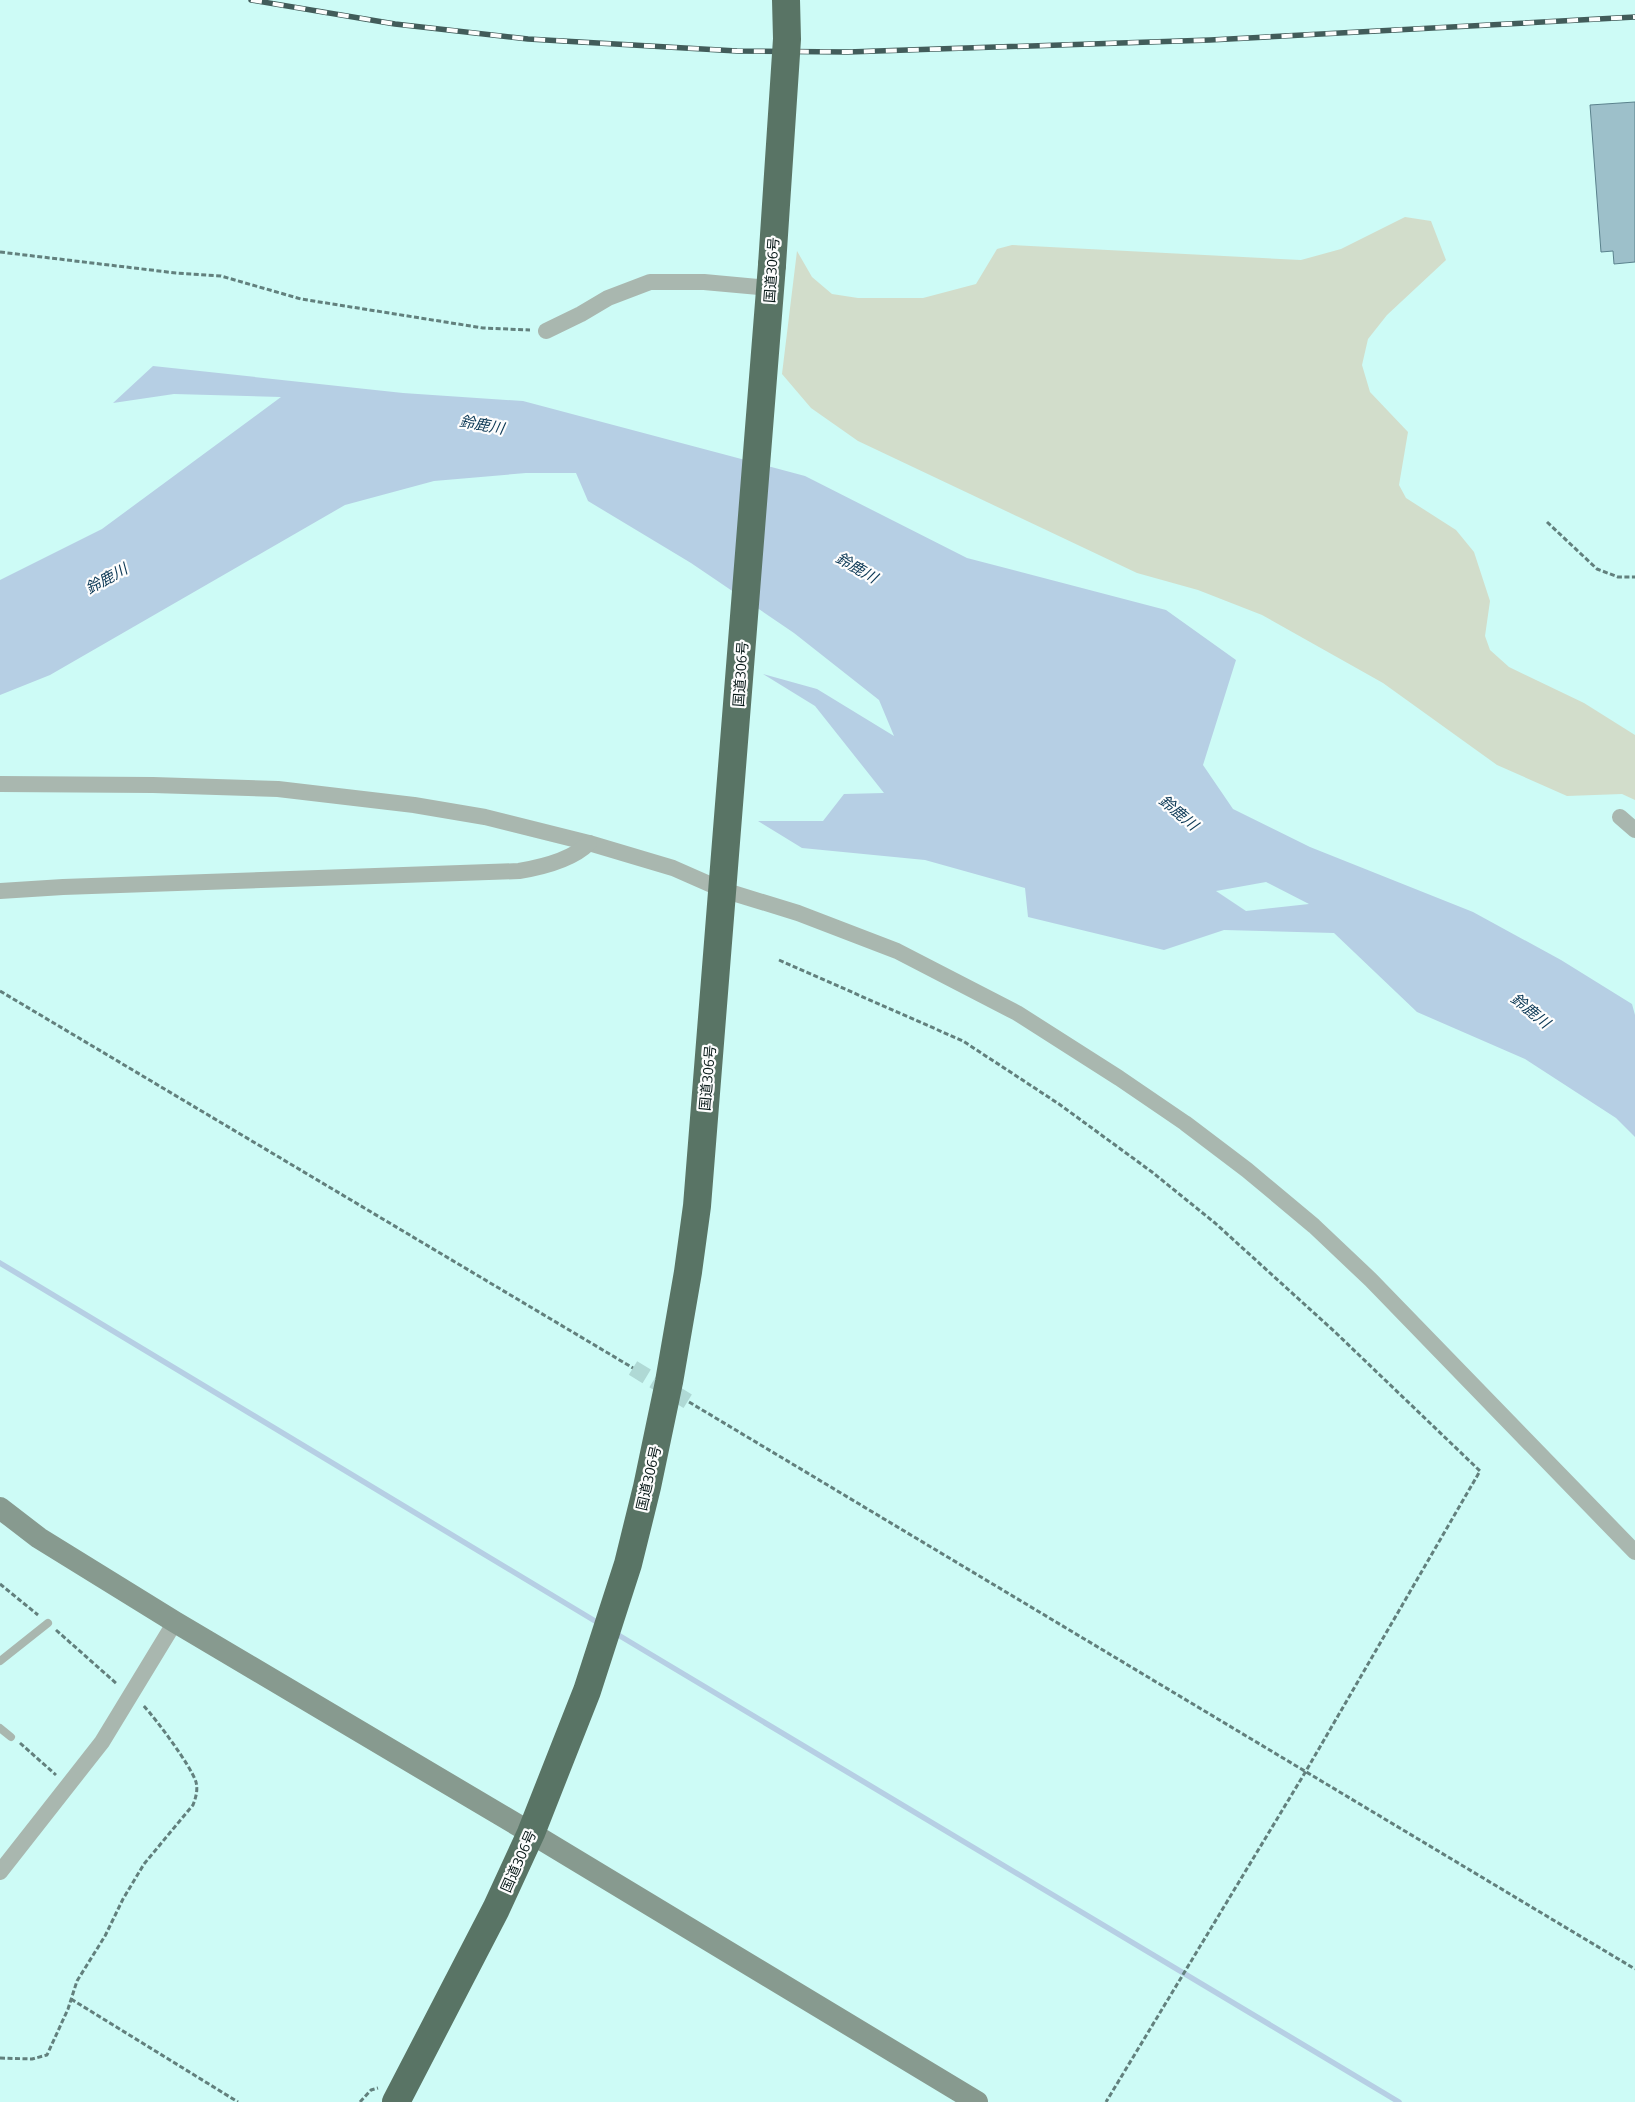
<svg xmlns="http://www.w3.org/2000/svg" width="1635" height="2102" font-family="'Open Sans','Noto Sans JP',sans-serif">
<rect width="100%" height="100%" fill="#cdfbf6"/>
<polygon fill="#d2ddcb" points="1405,217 1431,221 1446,260 1387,315 1368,339 1362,365 1370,392 1408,432 1399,485 1406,498 1456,530 1474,552 1490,601 1485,636 1490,650 1509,667 1584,703 1635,735 1635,800 1622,794 1567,796 1497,765 1383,683 1262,615 1198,590 1137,573 858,441 811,408 782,374 797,251 812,277 832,294 858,298 923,298 976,284 997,249 1012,245 1301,260 1341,249"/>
<path fill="#b6cfe4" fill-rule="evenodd" d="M153,366L403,393L523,401L805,476L967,558L1166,610L1236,660L1203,765L1233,809L1310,847L1473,912L1561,960L1632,1004L1635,1015V1137L1616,1118L1525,1059L1417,1012L1334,933L1224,930L1164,950L1028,917L1025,888L925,860L802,848L758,821H823L844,794L884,793L815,706L763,674L817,689L894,736L879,700L794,633L691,563L588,501L576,473H526L434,481L345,505L50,675L0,695V580L102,529L281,397L174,394L113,403ZM1266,882L1309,904L1246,911L1216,891Z"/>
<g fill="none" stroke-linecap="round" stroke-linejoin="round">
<g stroke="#b6cfe4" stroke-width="5.5">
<polyline points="0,1263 600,1624"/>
<polyline points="615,1633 1399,2102"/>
</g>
</g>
<polygon fill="#9dc0ca" stroke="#5a828d" points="1635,102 1635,262 1614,264 1613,251 1601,252 1590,105"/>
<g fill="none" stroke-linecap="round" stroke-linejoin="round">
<polyline stroke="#afd9d5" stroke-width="16" stroke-dasharray="16 8" stroke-linecap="butt" points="633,1368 689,1402"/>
<g stroke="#62807d" stroke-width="3" stroke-dasharray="5 2.5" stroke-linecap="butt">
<polyline points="0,252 176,273 221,276 301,299 483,328 530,330"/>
<polyline points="1547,522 1597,569 1618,577 1635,577"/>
<polyline points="779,960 963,1041 1059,1104 1152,1172 1215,1223 1335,1332 1480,1471 1306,1771 1106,2102"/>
<polyline points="0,991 633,1368"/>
<polyline points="689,1402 1635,1969"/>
<polyline points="0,1584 38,1615"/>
<polyline points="56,1630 117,1684"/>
<polyline points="20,1743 56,1775"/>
<polyline points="71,1999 238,2102"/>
<path d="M0,2058L32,2059L47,2055L68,2009L77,1981L105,1936L123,1899L144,1864L193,1805C196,1797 198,1790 196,1782C191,1766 156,1719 143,1705"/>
<polyline points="360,2102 371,2090 378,2088"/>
</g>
<g stroke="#a9b7af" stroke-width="8">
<polyline points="0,1661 48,1623"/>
<polyline points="0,1728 11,1737"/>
</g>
<g stroke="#a9b7af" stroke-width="16">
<polyline points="546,331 581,314 608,298 650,282 704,282 770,288"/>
<polyline points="0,784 153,785 278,789 414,805 485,817 589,843 673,868 723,890 798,913 897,951 1017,1013 1119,1078 1185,1123 1247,1170 1314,1226 1371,1280 1635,1552"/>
<polyline points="1620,817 1635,830"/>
<path d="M0,891L63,887L519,871C543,867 572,860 589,843"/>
<polyline points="0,1872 102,1742 175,1622"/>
</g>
<polyline stroke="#879a8f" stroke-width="22" points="0,1508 39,1538 175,1622 531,1833 977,2102"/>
<polyline stroke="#597465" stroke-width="28" points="396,2102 496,1909 531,1833 587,1691 628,1564 647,1487 669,1382 688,1272 697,1206 772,265"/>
<defs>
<polyline id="rail" points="251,0 395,24 528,39 737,51 848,52 1210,40 1635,17"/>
</defs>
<use href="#rail" stroke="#425c5a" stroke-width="5.5"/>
<use href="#rail" stroke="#fdfdfd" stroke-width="4" stroke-dasharray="11" stroke-linecap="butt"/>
<polyline stroke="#597465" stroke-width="28" points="772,265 787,39 786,0"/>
</g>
<g text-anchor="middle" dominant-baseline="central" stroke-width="4.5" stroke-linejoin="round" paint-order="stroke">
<g font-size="14" fill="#071817" stroke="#fdfdfd">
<text transform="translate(771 270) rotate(-86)">国道306号</text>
<text transform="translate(740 674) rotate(-86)">国道306号</text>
<text transform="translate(707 1078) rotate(-85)">国道306号</text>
<text transform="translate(648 1478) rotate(-77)">国道306号</text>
<text transform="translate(518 1861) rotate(-66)">国道306号</text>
</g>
<g font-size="15" font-style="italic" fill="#093653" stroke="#fdfdfd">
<text transform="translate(482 424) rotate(10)">鈴鹿川</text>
<text transform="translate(857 567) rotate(30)">鈴鹿川</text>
<text transform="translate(106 578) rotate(-29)">鈴鹿川</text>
<text transform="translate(1179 812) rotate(40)">鈴鹿川</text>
<text transform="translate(1531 1010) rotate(39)">鈴鹿川</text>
</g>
</g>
</svg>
